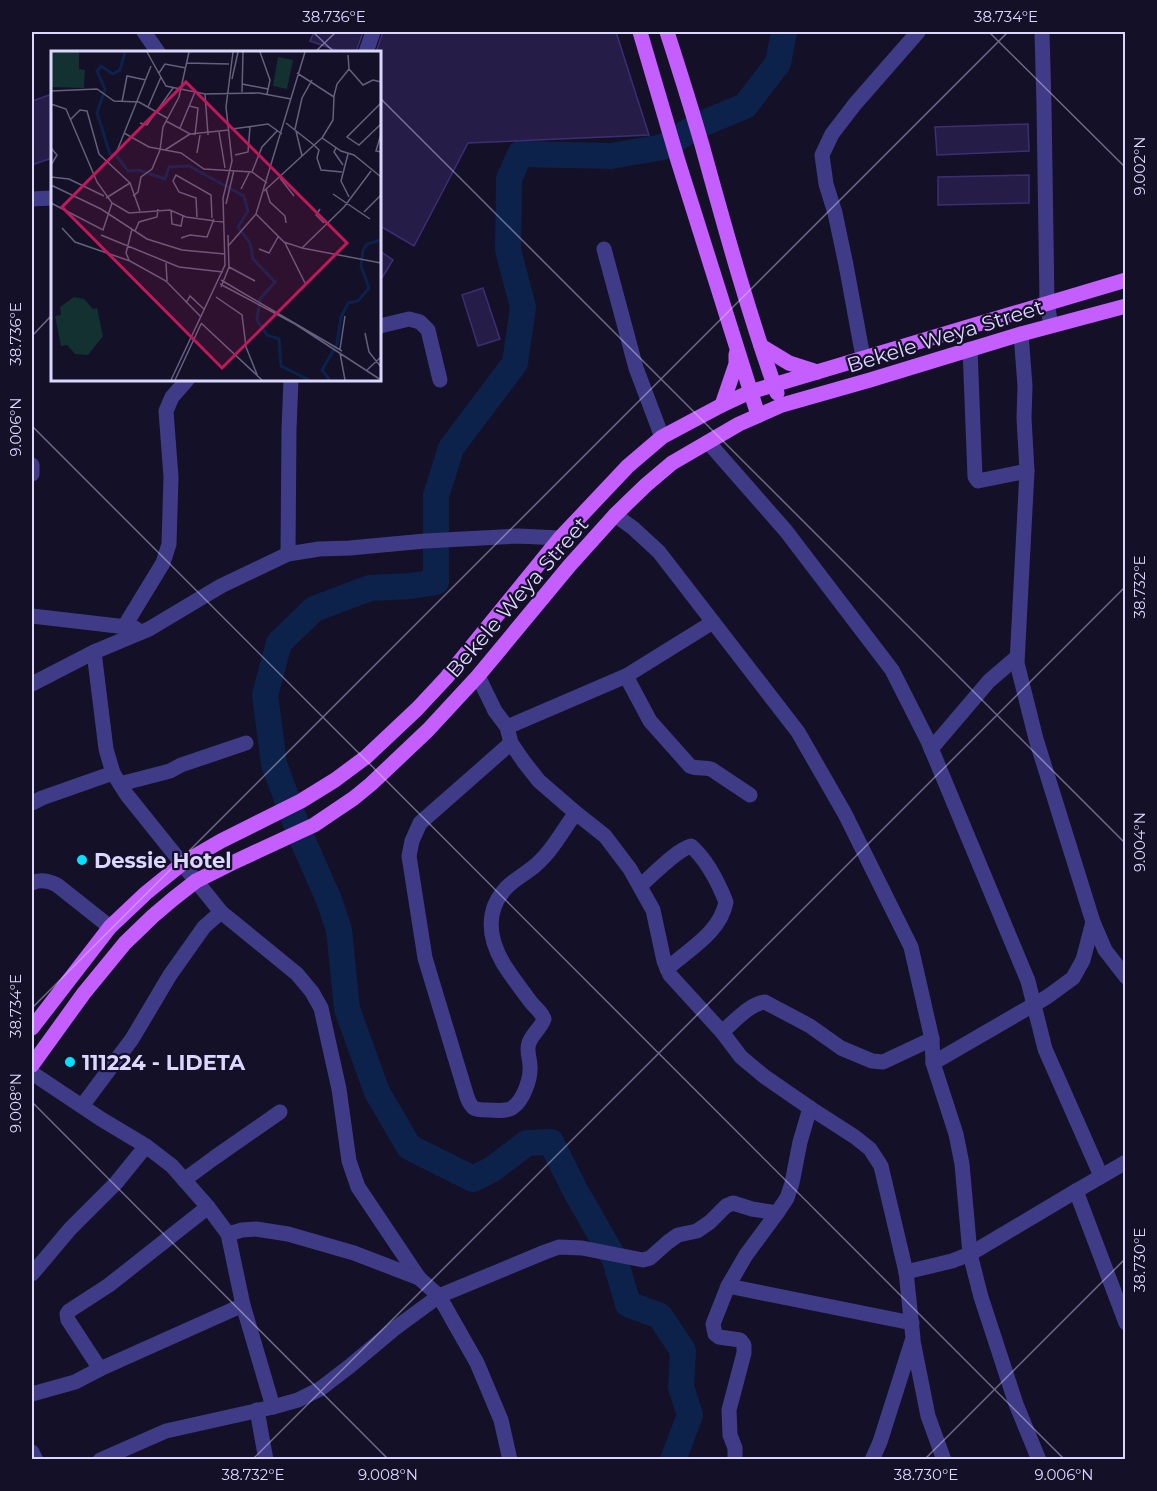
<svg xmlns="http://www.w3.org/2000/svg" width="1157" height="1491" font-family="Montserrat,sans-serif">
<rect width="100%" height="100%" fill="#141027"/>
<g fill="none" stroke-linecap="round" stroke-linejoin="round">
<polyline stroke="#0d224a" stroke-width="26" points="673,1460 690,1415 681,1387 683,1351 660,1316 628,1304 615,1260 576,1192 551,1142 527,1143 491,1170 473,1179 409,1147 377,1092 347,1009 339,930 329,900 299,832 274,764 265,695 279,643 314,609 370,588 411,586 436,582 436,496 451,448 515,363 523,307 508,250 509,179 520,154 611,156 663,147 699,125 745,106 778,63 784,32"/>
</g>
<g fill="#261c48" stroke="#3d2e74" stroke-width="1.5">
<polygon points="314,32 363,32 356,52 342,52 310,41"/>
<polygon points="383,32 616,32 649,135 468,143 414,246 380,226 380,52 376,52"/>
<polygon points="52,94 52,158 32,165 32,101"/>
<polygon points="1028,124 1029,151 937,155 935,127"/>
<polygon points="1029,175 1029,203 938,205 938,177"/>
<polygon points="380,251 393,260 380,281"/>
<polygon points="483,288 500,339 478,346 462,295"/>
</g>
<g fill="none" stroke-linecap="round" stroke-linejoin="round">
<g stroke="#403b86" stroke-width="15">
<polyline points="144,32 158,52"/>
<polyline points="1042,32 1044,105 1047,303 1051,325"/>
<polyline points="366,52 373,32"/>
<polyline points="32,199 52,198"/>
<polyline points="604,249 636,368 662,437"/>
<polyline points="380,326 409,319 420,322 428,330 440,380"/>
<polyline points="1021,334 1025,386 1024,418 1027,471 1017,663 1036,739 1093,922 1105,950 1126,977"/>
<polyline points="970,349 975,477 978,481 1027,471"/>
<polyline points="863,357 846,265 835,213 826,184 822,155 832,134 855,104 918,32"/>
<polyline points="708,442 786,531 892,670 928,741 1028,981 1045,1049 1101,1176"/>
<polyline points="32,474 32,465"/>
<polyline points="615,515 633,528 659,552 798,732 845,814 911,947 932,1039 933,1063 956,1134 962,1164 970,1254 981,1297 1016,1404 1039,1460"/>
<polyline points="288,554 289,429 291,380"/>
<polyline points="32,616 135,628"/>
<polyline points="124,627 163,563 169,544 171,477 166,411 172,397 187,380"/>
<polyline points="94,652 106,749 113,773 127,795 221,912 297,974 312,992 321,1008 339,1089 349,1161 358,1187 419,1278 439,1296 477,1363 501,1420 510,1460"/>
<polyline points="478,676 495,711 507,727 511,743 524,762 539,781 576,813 605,836 630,869 653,910 664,961 670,975 722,1032 741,1057 765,1077 810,1108 855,1137 870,1149 881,1166 906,1272 913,1338 880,1442 872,1460"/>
<polyline points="626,676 713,622"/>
<polyline points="32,684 94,652 149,629 221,586 288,554 319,549 350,548 425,541 518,536 560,538"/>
<path d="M507,727L626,676L650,721L690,766C696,769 705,767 711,769L750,795"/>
<path d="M511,743L420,823L412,841L409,856L425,958L467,1097C472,1110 475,1110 488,1110C496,1110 505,1112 512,1108C523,1101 531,1079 530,1066C530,1059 526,1050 529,1043C532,1034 541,1028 544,1019C541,1011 535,1008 530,1001C521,989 511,976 503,963C488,937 485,910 507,887C517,877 531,871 540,861C555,847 563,829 576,813"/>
<polyline points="931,749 989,681 1017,657"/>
<polyline points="120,784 170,771 181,765 246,743"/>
<polyline points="32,803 42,798 113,773"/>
<path d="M32,883C40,879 49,881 57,885L110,927"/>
<path d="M640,886C652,876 676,850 691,846C707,860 718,882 726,902C720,933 689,949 667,969"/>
<path d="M722,1032C734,1022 749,1004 765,1002L810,1026L841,1048L872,1061L883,1062L932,1039"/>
<polyline points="933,1063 1047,997 1073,978 1083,960 1093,922"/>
<polyline points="32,1073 101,1119 146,1146 172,1166 208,1207 228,1234 243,1305 273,1407"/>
<polyline points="82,1106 132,1039 170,975 204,927 221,912"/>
<polyline points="810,1108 800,1142 792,1183 787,1198 777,1213 746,1255 728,1286 912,1323"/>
<polyline points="184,1180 214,1158 280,1112"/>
<polyline points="1076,1191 1126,1162"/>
<polyline points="228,1234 242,1230 256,1229 288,1234 354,1253 419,1278"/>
<polyline points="906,1272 952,1261 970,1254 1076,1191 1126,1323"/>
<polyline points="32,1274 70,1229 116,1183 146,1146"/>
<polyline points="728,1286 713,1324 715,1334 719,1337 740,1340 744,1345 744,1353 729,1410 730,1435 735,1448 735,1460"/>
<polyline points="913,1341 928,1416 944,1460"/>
<polyline points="100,1369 68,1320 67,1314 69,1311 109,1285 208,1207"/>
<polyline points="32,1394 75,1382 100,1369 243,1305"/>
<polyline points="257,1410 266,1460"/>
<polyline points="32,1452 36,1460"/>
<polyline points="100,1460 166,1431 273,1407 298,1400 320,1389 350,1366 394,1329 439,1296 545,1252 559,1247 582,1248 643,1260 650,1258 668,1242 678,1235 697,1231 710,1222 726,1206 733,1203 752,1209 777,1213"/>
</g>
<g stroke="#c55efe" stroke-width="15">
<polyline points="640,32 678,161 758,415"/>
<path d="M667,32C679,69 691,107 702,145C725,228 748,312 777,393"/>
<polyline points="761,346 789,363 817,372"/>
<polyline points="722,405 736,364 736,354"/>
<polyline points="32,1028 110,927 146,893 183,863 221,841 301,801 335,780 366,757 417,709 446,678 560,538 628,466 662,437 722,405 750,392 1126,280"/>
<polyline points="32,1065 84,993 125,943 153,916 173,899 196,881 232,863 314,825 354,798 371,784 428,730 478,676 570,565 615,515 646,485 672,463 739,424 782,405 870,380 1021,334 1126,306"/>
</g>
</g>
<path fill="none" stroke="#dcd7ff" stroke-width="1.5" stroke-opacity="0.45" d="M313,32L334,52M989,32L1126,168M315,52L336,32M380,98L1126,844M32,336L52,315M32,426L1065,1460M32,1008L1008,32M32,1102L389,1460M252,1460L1126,586M924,1460L1126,1258"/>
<g fill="#04e0fd" stroke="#141027" stroke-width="2">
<circle cx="82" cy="860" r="6"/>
<circle cx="70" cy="1062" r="6"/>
</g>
<g text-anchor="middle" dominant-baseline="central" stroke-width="4.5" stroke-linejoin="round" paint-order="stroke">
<g font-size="21" fill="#dcd7ff" stroke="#141027">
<text transform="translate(945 336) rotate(-17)">Bekele Weya Street</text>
<text transform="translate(517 597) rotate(-49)">Bekele Weya Street</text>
</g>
<g font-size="21" font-weight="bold" fill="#dcd7ff" stroke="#141027" text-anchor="start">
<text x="94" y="860">Dessie Hotel</text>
<text x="82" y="1062">111224 - LIDETA</text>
</g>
</g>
<g transform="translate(51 51)">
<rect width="330" height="330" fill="#141027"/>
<path d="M0,1H28V18L34,19L33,37L0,36ZM227,6L242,9L236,38L222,35ZM23,246L33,248L42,258L46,257L52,285L37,304L24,303L16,294L10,295L4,265L10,264L9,256Z" fill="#133131"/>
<path fill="none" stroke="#0d224a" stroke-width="3" d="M74,1L69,19L62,23L50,15L46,20L54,38L46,62L59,103L65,104L77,120L88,119L114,128L118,116L138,115L193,145L197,160L187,176L199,192L202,208L224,231L209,248L206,269L216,284L228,288L230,315L258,329M279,329L271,319L286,293L290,266L297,252L307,250L318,237L310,215L312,199L316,193L330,189"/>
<path fill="none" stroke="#64607d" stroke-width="1.5" d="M96,1L115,35L154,43L208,42L240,48M209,1L219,29L216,43M136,12L178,13M298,18L312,34L322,29L330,31M108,22L114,13L135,17M246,22L283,46L282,69L271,87M181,28L187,1M191,33L217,38M0,40L46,38L63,50L88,51L116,67M191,41L192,1M154,43L157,84M283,45L286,33L298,18L297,4M71,51L76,25L95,29M330,52L296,86L308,94L330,73M0,53L15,58L46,131L61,152L78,162L119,159L135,166L172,171M138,55L147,57L144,84M97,56L110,26M20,68L29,59L36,60L48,103L79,132M115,70L139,83L178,79M89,72L96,74L122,37M235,72L263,94L271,87L290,100L303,104L330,126M129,77L144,41M181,78L217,73L231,83M244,78L251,47L261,29M245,80L251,105M168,81L174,117M73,82L98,96L130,102L153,118L201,121L216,132M330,83L325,100L330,101M0,97L6,104L0,114M285,97L283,101L292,114M114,99L139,83M66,100L100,15M146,102L149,84M297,103L290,130L298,146M184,104L197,101L199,76M201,121L211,96L226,80M0,126L18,128L53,145M229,127L243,145M0,134L50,158L96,188L131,199L174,203M190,138L199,120M215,138L219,151L234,165L235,172M213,140L263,94L268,99L266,107L270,119L291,121M282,143L319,168M82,145L87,141L90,126L101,118L109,99L112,76L128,46L138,1M55,147L79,132L89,160M0,152L52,179L61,152M175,153L183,119M269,158L265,164L273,172M120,159L121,173L130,175L132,165M313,161L330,144M205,163L233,191L251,197L293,156L320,120M146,166L145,147L128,141L122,130L125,124L160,144L161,167M11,177L24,191L79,210L115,230L150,266M84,180L88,171L106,166L107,158M50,184L128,216L172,221M130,187L139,184L156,186L163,168M234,192L254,232M178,194L205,163L254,1M251,197L330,212M208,198L218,202L227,186M78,209L75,202L81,178M115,212L116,230M178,216L204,230M170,229L291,300M169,233L244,273L330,329M170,236L178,216L177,184M165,246L191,264L195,296L207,326M135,252L139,245L154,259M150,272L211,329M314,282L318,301L330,316M289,298L294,265M289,302L294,329M316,319L330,306M120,329L174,214L172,147L181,110L175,56L182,1M124,329L150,273"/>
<path fill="#c2185b" fill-opacity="0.15" stroke="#c2185b" stroke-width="3" d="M135,31L296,192L171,317L11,156Z"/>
<rect width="330" height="330" fill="none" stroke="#dcd7ff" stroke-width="3"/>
</g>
<rect width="1157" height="1491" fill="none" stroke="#141027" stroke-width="66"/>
<rect x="33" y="33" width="1091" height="1425" fill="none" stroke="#dcd7ff" stroke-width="2"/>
<g font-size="15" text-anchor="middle" fill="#dcd7ff">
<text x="334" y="22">38.736°E</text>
<text x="1006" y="22">38.734°E</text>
<text transform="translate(1140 166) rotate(-90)" y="5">9.002°N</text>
<text transform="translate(16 334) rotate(-90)" y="5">38.736°E</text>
<text transform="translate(16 427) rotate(-90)" y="5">9.006°N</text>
<text transform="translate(1140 587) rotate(-90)" y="5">38.732°E</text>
<text transform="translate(1140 842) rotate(-90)" y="5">9.004°N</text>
<text transform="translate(16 1006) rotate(-90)" y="5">38.734°E</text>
<text transform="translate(16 1103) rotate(-90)" y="5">9.008°N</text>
<text transform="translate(1140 1260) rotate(-90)" y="5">38.730°E</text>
<text x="253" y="1480">38.732°E</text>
<text x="388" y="1480">9.008°N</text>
<text x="926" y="1480">38.730°E</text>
<text x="1064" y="1480">9.006°N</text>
</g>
</svg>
